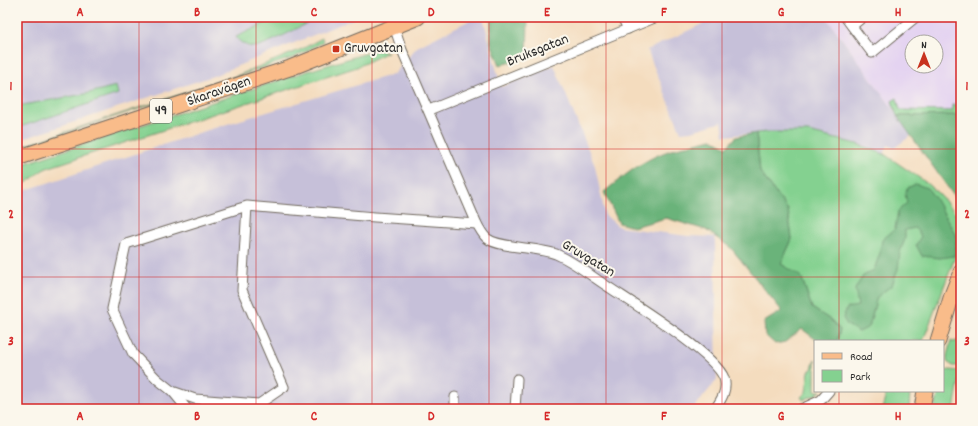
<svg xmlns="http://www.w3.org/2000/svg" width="978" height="426" font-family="Dekko,sans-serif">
<rect width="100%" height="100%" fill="#fbf7ec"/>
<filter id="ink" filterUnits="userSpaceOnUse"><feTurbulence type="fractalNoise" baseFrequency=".025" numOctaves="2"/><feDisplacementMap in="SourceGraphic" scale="8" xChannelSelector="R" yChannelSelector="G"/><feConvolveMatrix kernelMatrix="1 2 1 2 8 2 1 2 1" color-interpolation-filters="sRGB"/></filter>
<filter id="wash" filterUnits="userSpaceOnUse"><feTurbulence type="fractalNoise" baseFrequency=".012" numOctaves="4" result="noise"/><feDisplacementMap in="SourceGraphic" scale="16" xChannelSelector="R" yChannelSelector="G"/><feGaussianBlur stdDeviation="0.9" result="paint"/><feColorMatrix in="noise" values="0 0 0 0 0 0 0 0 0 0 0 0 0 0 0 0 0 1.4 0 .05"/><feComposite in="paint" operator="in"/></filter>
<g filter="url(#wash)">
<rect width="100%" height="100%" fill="#f4dcbe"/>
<path fill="#e4d3f1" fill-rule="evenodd" d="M826,17H961V114L912,135ZM912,42H936V66H912Z"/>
<g fill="#c6c0d9">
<polygon points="17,17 358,17 213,76 17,141"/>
<polygon points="476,17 483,17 501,87 554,65 595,166 605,215 619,227 687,236 715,237 717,380 693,409 17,409 17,193 214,128 394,74 417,47"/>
<polygon points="717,17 826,17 912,135 894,148 888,145 884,154 857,144 808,132 767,132 724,136 722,122 692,131 681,132 647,50"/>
</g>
<g fill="#84d190" stroke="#587e5e">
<path d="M278,17H316C306,25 266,45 255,47C247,47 240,43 236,37Z"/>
<polygon points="322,38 323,42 295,57 17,149 17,148 236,76 302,49"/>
<path d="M377,50L388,52L357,67L47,168C35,173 31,183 17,187V166L295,75Z"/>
<polygon points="116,86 118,94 17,128 17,106 85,94"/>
<polygon points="897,98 900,110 952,111 952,105 961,105 961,115 897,116 892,101"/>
<polygon points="767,132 808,132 857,144 884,154 924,181 939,194 955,212 961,222 961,242 923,341 837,341 840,330 832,321 812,308 801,276 781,264 792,239 788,210 760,172 756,133"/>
<polygon points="961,334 961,366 953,366 947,362 947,355 951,341 954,342 959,340"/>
<polygon points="815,359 815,391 821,391 815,395 803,400 801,397 806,392 809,371 812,369"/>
<polygon points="950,370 961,371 954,409 935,409 939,391 943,391 943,374 944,371"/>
<polygon points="887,391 910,391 909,409 882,409"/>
</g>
<g fill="#6bb37a" stroke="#4b6f52">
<polygon points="491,17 528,17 527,58 500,65 491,43"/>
<polygon points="961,115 961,206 897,116"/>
<path d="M756,133L760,172L788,210L792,239L781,264L801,276L812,308L832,321L840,330L837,341H818L802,329L785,342L775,344L765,335L764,322L782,311L731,248L706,230L666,218L633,227L619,223L604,192C619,180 633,168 650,159C666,150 694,143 712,139L727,147L736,137Z"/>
<polygon points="916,184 927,188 935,198 957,237 954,256 940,258 922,256 916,245 921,236 915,228 905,230 905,239 900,252 898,269 892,285 877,297 869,327 859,332 847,325 843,318 847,308 858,306 855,289 863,276 874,270 880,253 882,240 895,229 898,211 907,203 905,194 907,188"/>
</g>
</g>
<g filter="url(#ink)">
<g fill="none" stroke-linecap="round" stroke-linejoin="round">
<defs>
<g id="street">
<polyline points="622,17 628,29"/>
<polyline points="845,17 872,53 916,17"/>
<path d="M394,26L402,50L477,224C480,229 483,236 488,239C500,248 538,247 556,254C575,262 592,277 610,288C634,304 715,354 724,378C728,390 721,400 715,409"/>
<polyline points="852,26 863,17"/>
<polyline points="429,110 657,17"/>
<polyline points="247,206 242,290 284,387 259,404 195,399 172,391 157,379 133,354 112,309 126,244 247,206 375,217 477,224"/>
<polyline points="173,392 187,409"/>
<polyline points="455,409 455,397"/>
<polyline points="515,409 517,379"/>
<polyline points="801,409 821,400 829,391"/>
</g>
<g id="primary">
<polyline points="17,158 290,68 418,17"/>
<polyline points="938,341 952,295 961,272"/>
<polyline points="922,409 925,391"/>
</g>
</defs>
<use href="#street" stroke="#71695e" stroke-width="11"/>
<use href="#primary" stroke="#71695e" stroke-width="17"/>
<use href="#street" stroke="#fff" stroke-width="9"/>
<use href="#primary" stroke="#f9bc8a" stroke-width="15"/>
</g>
</g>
<path fill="none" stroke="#d62828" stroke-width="1" stroke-opacity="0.55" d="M139,17V409M256,17V409M372,17V409M489,17V409M606,17V409M722,17V409M839,17V341M17,149H961M17,277H961M839,391V409"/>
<rect fill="#c8321e" stroke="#fbf7ec" stroke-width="1.5" x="332" y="45" width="8" height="8" rx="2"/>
<g text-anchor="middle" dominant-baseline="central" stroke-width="4" stroke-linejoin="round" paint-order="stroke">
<rect fill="#fbf7ec" stroke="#696865" stroke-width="1" x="150" y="99" width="22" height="24" rx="3"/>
<g font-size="14" font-weight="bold" fill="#2b2b2b">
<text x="161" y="111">49</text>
</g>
<g font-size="15" fill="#2b2b2b" stroke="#fbf7ec" text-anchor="start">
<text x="344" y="49">Gruvgatan</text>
</g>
<g font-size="15" fill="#2b2b2b" stroke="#fbf7ec">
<text transform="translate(538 51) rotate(-22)">Bruksgatan</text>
<text transform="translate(219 92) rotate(-19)">Skaravägen</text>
<text transform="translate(588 259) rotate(31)">Gruvgatan</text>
</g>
</g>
<rect width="978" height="426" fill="none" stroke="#fbf7ec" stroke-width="44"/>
<rect x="814" y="340" width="130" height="52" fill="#fbf7ec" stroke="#a8a59f"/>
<rect x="822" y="353" width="20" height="6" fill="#f9bc8a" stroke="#a8a59f"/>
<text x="850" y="360" font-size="12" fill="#2b2b2b">Road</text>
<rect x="822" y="370" width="20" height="12" fill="#84d190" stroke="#a8a59f"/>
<text x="850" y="380" font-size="12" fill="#2b2b2b">Park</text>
<g transform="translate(924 54)"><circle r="19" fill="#fbf7ec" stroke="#a8a59f"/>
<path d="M0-3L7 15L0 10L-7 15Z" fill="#c8321e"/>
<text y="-6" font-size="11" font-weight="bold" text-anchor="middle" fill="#2b2b2b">N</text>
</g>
<rect x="22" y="22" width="934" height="382" fill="none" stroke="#d62828" stroke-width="1.5"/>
<g font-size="13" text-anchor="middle" font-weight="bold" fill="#d62828">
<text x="80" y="16">A</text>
<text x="197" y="16">B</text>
<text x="314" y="16">C</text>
<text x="431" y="16">D</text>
<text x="547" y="16">E</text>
<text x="664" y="16">F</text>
<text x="781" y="16">G</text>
<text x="898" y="16">H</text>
<text x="11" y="90">1</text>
<text x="967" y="90">1</text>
<text x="11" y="218">2</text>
<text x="967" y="218">2</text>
<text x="11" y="345">3</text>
<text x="967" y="345">3</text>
<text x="80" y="420">A</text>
<text x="197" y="420">B</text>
<text x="314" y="420">C</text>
<text x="431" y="420">D</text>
<text x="547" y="420">E</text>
<text x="664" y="420">F</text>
<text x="781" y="420">G</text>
<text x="898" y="420">H</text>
</g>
</svg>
